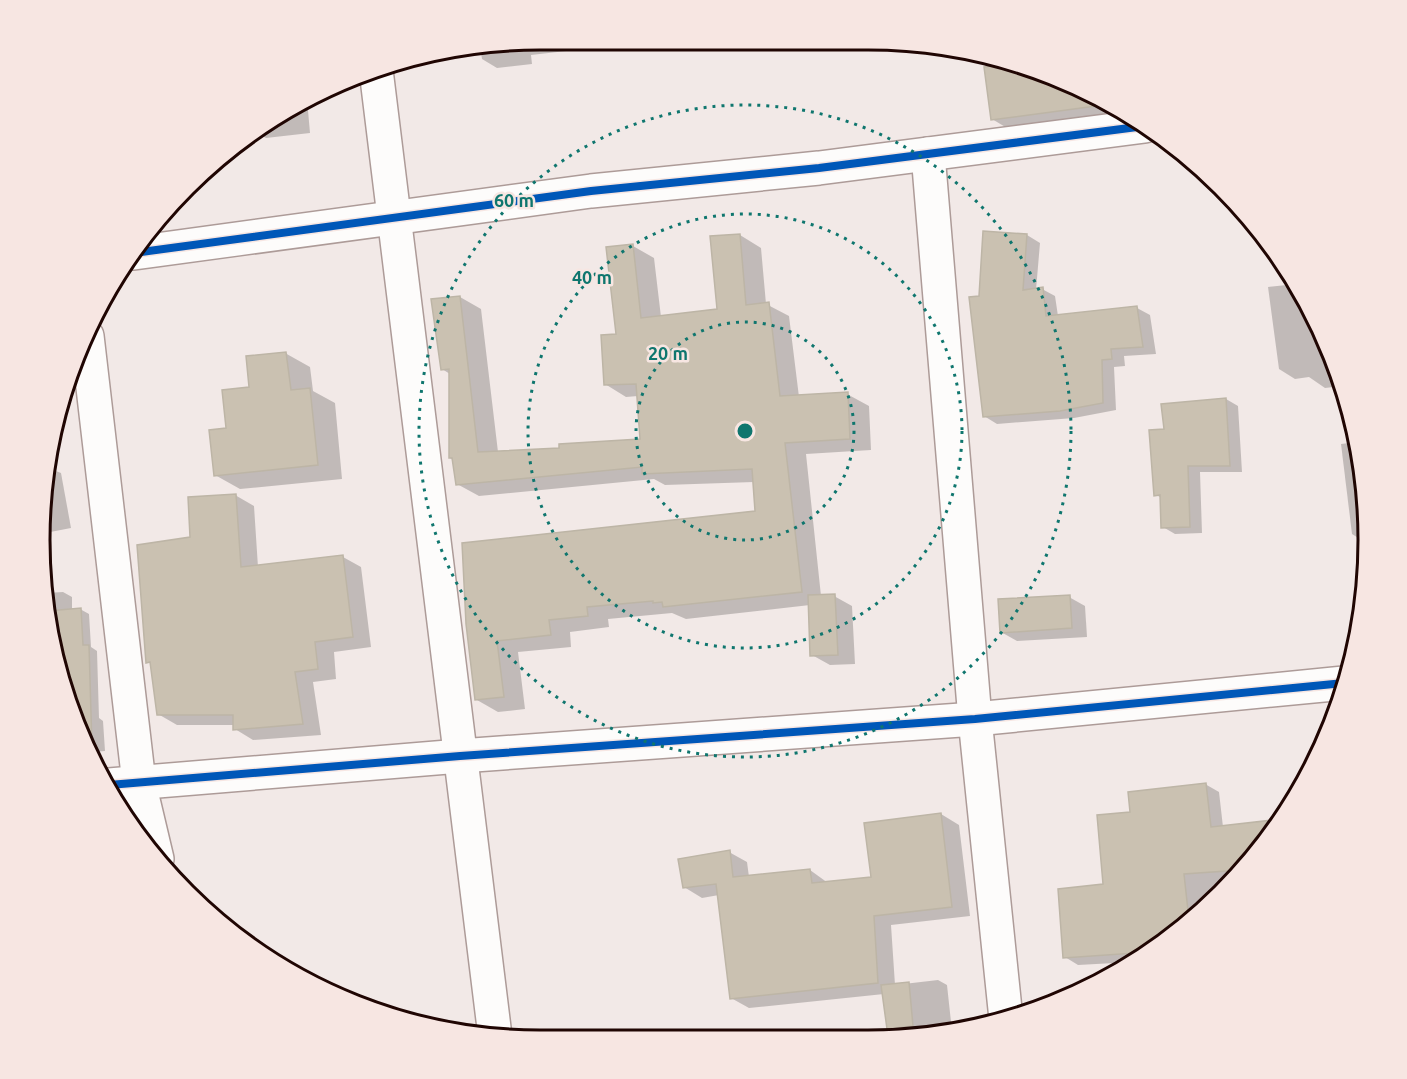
<svg xmlns="http://www.w3.org/2000/svg" width="1407" height="1079" font-family="Ubuntu,sans-serif">
<rect width="100%" height="100%" fill="#f2e9e7"/>
<g fill="#0003">
<polygon points="540,39 573,39 575,50 531,55 532,64 497,68 482,59 480,47"/>
<polygon points="1018,64 1089,91 1133,118 1017,134 992,119 986,68"/>
<polygon points="307,99 310,133 266,138 256,132 289,106"/>
<polygon points="740,235 761,248 766,304 789,316 799,397 847,394 869,406 871,450 806,454 821,596 834,596 852,606 855,664 830,665 812,655 810,605 686,619 672,613 608,619 609,627 570,632 571,647 518,652 525,709 498,712 477,700 468,623 757,512 754,482 665,485 654,479 479,496 457,484 454,460 450,458 450,374 442,369 460,297 481,309 498,452 561,450 642,440 638,396 626,397 605,384 617,336 633,246 654,258 661,317 718,310"/>
<polygon points="1027,235 1040,243 1036,290 1042,289 1055,296 1058,316 1137,308 1150,315 1156,354 1124,356 1125,366 1114,367 1116,410 1074,418 997,424 984,416 981,298"/>
<polygon points="1296,284 1330,348 1342,386 1325,388 1309,377 1295,379 1279,369 1268,287"/>
<polygon points="285,353 310,367 313,391 335,403 342,479 240,489 215,475 227,430 251,388"/>
<polygon points="1226,399 1238,406 1242,472 1200,472 1202,533 1175,534 1163,527 1162,498 1156,495 1165,430"/>
<polygon points="1358,442 1368,540 1368,544 1352,534 1341,444"/>
<polygon points="48,468 61,473 71,528 40,534"/>
<polygon points="235,495 254,506 258,567 343,557 361,567 371,647 334,652 336,679 313,682 321,735 253,740 235,729 235,725 177,725 158,714 152,664 147,662 191,538"/>
<polygon points="63,592 72,597 72,610 80,609 89,614 91,647 97,651 99,718 103,721 105,751 94,752 56,669 46,593"/>
<polygon points="1069,597 1085,606 1087,637 1017,641 1001,632"/>
<polygon points="1205,784 1219,792 1223,827 1281,821 1221,894 1145,956 1133,962 1078,965 1065,957 1104,885 1132,813"/>
<polygon points="941,814 959,825 970,916 891,925 895,985 938,980 947,985 952,1031 932,1036 889,1036 884,994 749,1008 731,998 719,895 702,898 684,887 729,852 747,862 749,877 810,870 828,883 873,878"/>
</g>
<g fill="#cac1b1" stroke="#bdb5a6" stroke-width="1.5">
<polygon points="1015,63 1089,91 1111,104 991,120 984,67"/>
<polygon points="983,231 1027,234 1023,290 1043,287 1046,316 1137,306 1143,347 1111,349 1112,359 1102,360 1103,403 1060,411 983,417 969,297 979,296"/>
<polygon points="740,234 746,305 769,302 780,396 848,392 850,439 785,443 802,592 663,607 662,602 653,603 653,601 587,607 588,616 549,620 551,635 497,641 504,697 475,700 466,624 462,543 755,511 752,469 642,474 642,467 456,485 452,458 449,458 449,369 441,370 431,299 460,296 478,452 559,448 559,444 640,439 636,384 604,385 601,335 616,334 606,247 633,244 641,318 717,309 710,236"/>
<polygon points="286,352 291,390 310,388 318,465 214,476 209,430 226,428 222,390 249,387 246,356"/>
<polygon points="1226,398 1230,466 1188,466 1190,527 1161,528 1160,495 1154,496 1149,430 1164,429 1161,404"/>
<polygon points="236,494 241,567 343,555 353,637 315,642 318,669 295,672 303,724 233,730 233,715 157,715 150,662 146,663 137,545 190,537 188,497"/>
<polygon points="835,594 838,655 810,656 808,595"/>
<polygon points="1070,595 1072,628 1000,633 998,599"/>
<polygon points="81,608 83,645 89,645 92,748 56,669 48,611"/>
<polygon points="1206,783 1211,827 1282,819 1241,870 1184,874 1189,920 1150,952 1063,958 1058,889 1103,884 1097,815 1130,812 1128,792"/>
<polygon points="941,813 952,907 874,916 878,983 730,999 716,884 683,888 678,859 730,850 733,877 810,869 812,883 871,877 864,823"/>
<polygon points="909,982 913,1026 887,1029 881,985"/>
</g>
<g fill="none" stroke-linecap="round" stroke-linejoin="round">
<defs>
<g id="minor">
<polyline points="376,70 495,1036"/>
<polyline points="928,154 975,719 1006,1019"/>
<polyline points="134,253 591,191 819,168 1145,126"/>
<polyline points="87,336 139,783 157,859"/>
<polyline points="109,785 460,756 975,719 1344,683"/>
</g>
</defs>
<use href="#minor" stroke="#ad9b98" stroke-width="36"/>
<use href="#minor" stroke="#fdfcfb" stroke-width="33"/>
<defs>
<g id="cycleway">
<polyline points="134,253 591,191 819,168 1145,126"/>
<polyline points="109,785 460,756 975,719 1344,683"/>
</g>
</defs>
<use href="#cycleway" stroke="#f7e6e2" stroke-width="11"/>
<use href="#cycleway" stroke="#0057b8" stroke-width="8"/>
</g>
<g fill="none" stroke="#0f766e" stroke-width="3" stroke-dasharray="3 6">
<circle cx="745" cy="431" r="109"/>
<circle cx="745" cy="431" r="217"/>
<circle cx="745" cy="431" r="326"/>
</g>
<path d="M0 0H1407V1079H0ZM540 50H868A490 490 0 0 1 1358 540V540A490 490 0 0 1 868 1030H540A490 490 0 0 1 50 540V540A490 490 0 0 1 540 50Z" fill="#f7e6e2" fill-rule="evenodd"/>
<path fill="none" stroke="#200603" stroke-width="3" d="M540 50H868A490 490 0 0 1 1358 540V540A490 490 0 0 1 868 1030H540A490 490 0 0 1 50 540V540A490 490 0 0 1 540 50Z"/>
<circle cx="745" cy="431" r="9" fill="#0f766e" stroke="#f7e6e2" stroke-width="3"/>
<g font-size="18" text-anchor="middle" font-weight="bold" fill="#0f766e" stroke="#f7e6e2" stroke-width="5" stroke-linejoin="round" paint-order="stroke">
<text x="514" y="207">60 m</text>
<text x="592" y="284">40 m</text>
<text x="668" y="360">20 m</text>
</g>
</svg>
